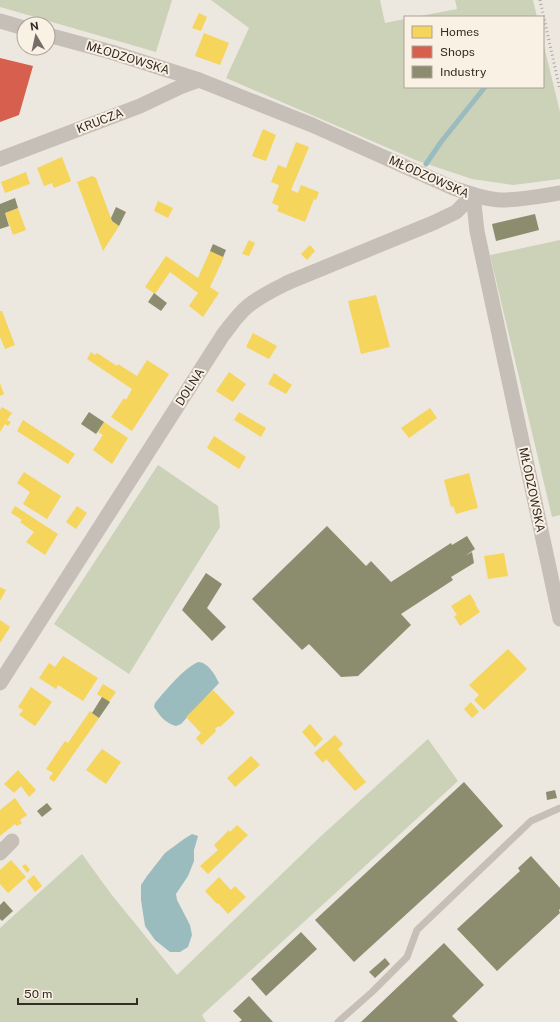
<svg xmlns="http://www.w3.org/2000/svg" width="560" height="1022" font-family="'Public Sans',sans-serif">
<rect width="100%" height="100%" fill="#ece7df"/>
<g fill="#ccd2b8">
<polygon points="0,0 172,0 156,52 0,7"/>
<polygon points="211,0 380,0 385,23 405,19 405,87 543,87 543,42 560,112 560,179 513,185 472,179 418,161 226,78 249,28"/>
<polygon points="455,0 533,0 537,17 415,17 457,9"/>
<polygon points="560,240 560,515 552,517 490,255"/>
<polygon points="158,465 218,506 220,527 167,612 129,674 54,624"/>
<polygon points="428,739 458,781 202,1015 206,1022 0,1022 0,928 82,854 111,894 177,975 320,837"/>
</g>
<g fill="#9abcbe">
<path d="M198,662C208,662 215,675 219,683L181,724L176,726C165,723 160,716 154,707L155,703C166,690 183,669 198,662Z"/>
<polygon points="192,834 198,836 194,850 194,861 188,876 176,894 177,900 190,925 192,935 188,947 180,952 170,952 155,940 145,926 141,900 141,885 147,876 165,853 184,839"/>
</g>
<g fill="#f6d55c">
<polygon points="199,13 207,17 201,31 192,28"/>
<polygon points="204,33 229,43 220,65 195,56"/>
<polygon points="263,129 276,135 266,161 252,156"/>
<polygon points="296,142 309,147 291,190 298,193 301,185 319,192 316,200 314,199 305,222 277,211 279,206 272,203 279,185 271,182 278,165 286,168"/>
<polygon points="62,157 71,181 54,188 52,183 44,186 37,168"/>
<polygon points="26,172 30,184 5,193 1,182"/>
<polygon points="92,176 96,178 112,221 119,226 103,251 77,182"/>
<polygon points="158,201 173,208 168,218 154,211"/>
<polygon points="18,208 26,230 13,235 5,213"/>
<polygon points="249,240 255,243 249,256 242,254"/>
<polygon points="310,245 315,251 307,260 301,254"/>
<polygon points="210,251 224,257 210,287 219,293 203,317 189,306 198,293 170,272 155,294 145,287 166,256 198,278"/>
<polygon points="376,295 390,347 361,354 348,301"/>
<polygon points="0,311 2,311 15,345 5,349 0,337"/>
<polygon points="253,333 277,346 269,359 246,347"/>
<polygon points="91,352 95,355 97,353 117,366 118,364 137,376 147,360 169,374 132,431 111,417 124,398 126,400 132,389 87,359"/>
<polygon points="229,372 246,384 233,402 216,391"/>
<polygon points="274,373 292,385 286,394 268,384"/>
<polygon points="0,383 4,394 0,396"/>
<polygon points="2,407 12,413 7,420 11,422 8,426 5,424 0,432 0,410"/>
<polygon points="430,408 437,418 409,438 401,428"/>
<polygon points="239,412 266,428 261,437 234,420"/>
<polygon points="23,420 75,454 68,464 17,431"/>
<polygon points="104,422 128,438 112,464 93,450 103,435 98,432"/>
<polygon points="214,436 246,457 239,469 207,448"/>
<polygon points="24,472 61,496 47,519 23,504 30,492 17,483"/>
<polygon points="469,473 478,508 456,514 453,506 451,507 444,480"/>
<polygon points="15,506 58,534 45,555 26,542 34,532 20,522 22,520 11,513"/>
<polygon points="77,506 87,513 76,529 66,522"/>
<polygon points="504,553 508,576 488,579 484,556"/>
<polygon points="0,587 6,590 0,601"/>
<polygon points="470,594 476,604 475,604 480,612 460,626 454,616 457,615 451,606"/>
<polygon points="0,620 10,627 0,643"/>
<polygon points="508,649 527,669 484,710 474,700 479,695 469,685"/>
<polygon points="63,656 98,678 83,701 58,685 56,689 39,678 49,663 55,667"/>
<polygon points="103,684 116,692 109,702 97,694"/>
<polygon points="31,687 52,702 35,726 19,715 23,710 18,707"/>
<polygon points="213,690 235,713 220,727 218,726 215,729 216,731 202,745 196,738 201,733 186,717"/>
<polygon points="471,702 479,712 472,718 464,709"/>
<polygon points="90,711 99,718 54,782 49,778 53,773 46,769 65,741 68,743"/>
<polygon points="310,724 323,739 315,747 302,732"/>
<polygon points="335,735 343,744 338,749 366,782 355,791 326,759 323,763 314,753"/>
<polygon points="102,749 121,762 106,784 86,770"/>
<polygon points="251,756 260,765 235,787 227,778"/>
<polygon points="18,770 36,790 29,797 21,786 14,793 4,784"/>
<polygon points="15,798 27,815 20,820 22,823 17,826 15,824 0,836 0,810"/>
<polygon points="237,825 248,835 208,874 200,866 218,850 214,845 229,830 230,832"/>
<polygon points="11,860 26,877 8,893 0,884 0,870"/>
<polygon points="26,864 30,870 27,873 22,866"/>
<polygon points="34,875 42,886 35,892 27,881"/>
<polygon points="219,877 231,890 235,886 246,897 228,914 218,903 217,904 205,891"/>
</g>
<polygon fill="#d6604d" points="0,58 33,66 19,115 0,122"/>
<g fill="#8c8c6e">
<polygon points="15,198 18,208 5,213 9,226 0,229 0,204"/>
<polygon points="116,207 126,212 119,226 112,221 111,218"/>
<polygon points="535,214 539,230 496,241 492,224"/>
<polygon points="213,244 226,250 223,257 210,251"/>
<polygon points="154,293 167,303 161,311 148,302"/>
<polygon points="89,412 104,422 96,434 81,424"/>
<polygon points="327,526 366,566 371,561 391,582 451,543 452,545 467,536 475,549 465,556 472,552 474,563 451,577 453,580 401,614 411,625 358,676 341,677 309,644 302,650 252,599"/>
<polygon points="206,573 222,584 207,608 226,627 212,641 182,610"/>
<polygon points="102,697 110,702 99,718 92,713"/>
<polygon points="464,782 503,826 354,962 315,920"/>
<polygon points="555,790 557,798 547,800 546,792"/>
<polygon points="47,803 52,809 42,817 37,811"/>
<polygon points="531,856 560,888 560,909 559,910 560,913 497,971 457,929 520,871 518,868"/>
<polygon points="4,901 13,911 2,921 0,919 0,905"/>
<polygon points="301,932 317,949 266,996 251,979"/>
<polygon points="444,943 484,985 452,1016 458,1022 361,1022"/>
<polygon points="385,958 390,964 375,978 369,972"/>
<polygon points="249,996 273,1022 239,1022 242,1020 233,1011"/>
</g>
<g fill="none" stroke-linecap="round" stroke-linejoin="round">
<polyline stroke="#9abcbe" stroke-width="5" points="426,164 441,142 485,87"/>
<polyline stroke="#c5bfb8" stroke-width="7" points="338,1022 372,992 407,957 417,930 531,821 560,808"/>
<g stroke="#c5bfb8" stroke-width="15">
<polyline points="0,21 24,28"/>
<path d="M48,35L111,52L199,80L312,125L453,188C468,193 486,200 501,200C521,200 541,196 560,193"/>
<polyline points="0,159 140,106 180,87 199,80"/>
<polyline points="473,195 477,231 560,619"/>
<path d="M0,683L223,335C231,325 238,314 248,306C260,296 275,289 289,282L433,223L456,212L473,195"/>
<polyline points="0,853 12,841"/>
</g>
<polyline stroke="#ada7a2" stroke-width="3" stroke-dasharray="1 3" stroke-linecap="butt" points="540,0 560,90"/>
</g>
<g text-anchor="middle" dominant-baseline="central" stroke-width="4" stroke-linejoin="round" paint-order="stroke">
<g font-size="12" fill="#362c26" stroke="#faf1e5">
<text transform="translate(128 58) rotate(17)">MŁODZOWSKA</text>
<text transform="translate(100 121) rotate(-21)">KRUCZA</text>
<text transform="translate(429 177) rotate(24)">MŁODZOWSKA</text>
<text transform="translate(190 387) rotate(-57)">DOLNA</text>
<text transform="translate(532 490) rotate(78)">MŁODZOWSKA</text>
</g>
</g>
<rect x="404" y="16" width="140" height="72" fill="#faf1e5" stroke="#aca299"/>
<rect x="412" y="26" width="20" height="12" fill="#f6d55c" stroke="#aca299"/>
<text x="440" y="36" font-size="12" fill="#362c26">Homes</text>
<rect x="412" y="46" width="20" height="12" fill="#d6604d" stroke="#aca299"/>
<text x="440" y="56" font-size="12" fill="#362c26">Shops</text>
<rect x="412" y="66" width="20" height="12" fill="#8c8c6e" stroke="#aca299"/>
<text x="440" y="76" font-size="12" fill="#362c26">Industry</text>
<g transform="translate(36 36) rotate(351)"><circle r="19" fill="#faf1e5" stroke="#aca299"/>
<path d="M0-3L7 15L0 10L-7 15Z" fill="#766d67"/>
<text y="-6" font-size="11" font-weight="bold" text-anchor="middle" fill="#362c26">N</text>
</g>
<path d="M18 998v6h119v-6" fill="none" stroke="#362c26" stroke-width="2"/>
<text x="24" y="998" font-size="12" fill="#362c26" stroke="#faf1e5" stroke-width="3" paint-order="stroke">50 m</text>
</svg>
